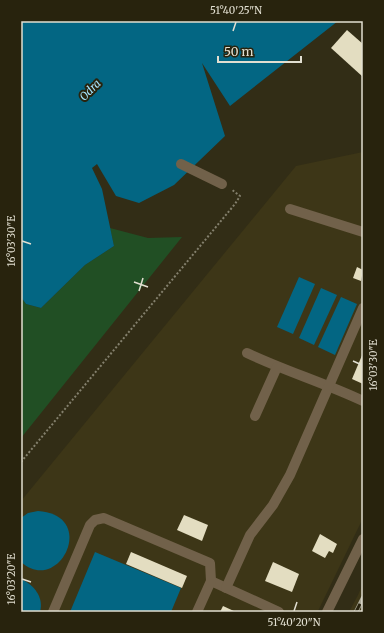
<svg xmlns="http://www.w3.org/2000/svg" width="384" height="633" font-family="Merriweather,serif">
<rect width="100%" height="100%" fill="#322d16"/>
<g fill="#3d3617">
<polygon points="363,152 363,518 318,611 21,612 21,501 296,166"/>
<polygon points="363,584 363,612 349,612 357,597"/>
</g>
<polygon fill="#214f24" points="110,228 148,238 182,237 21,438 21,297 26,304 41,308 85,265 114,246"/>
<g fill="#036683">
<polygon points="21,21 338,21 230,106 202,63 225,136 174,185 139,203 116,196 97,164 92,168 102,189 114,246 85,265 41,308 26,304 21,297"/>
<polygon points="299,277 315,284 293,334 277,327"/>
<polygon points="321,288 337,295 314,345 299,338"/>
<polygon points="341,297 357,304 335,355 318,347"/>
<path d="M38,511C99,515 59,596 21,562V518L28,513Z"/>
<polygon points="95,552 181,588 171,612 70,612"/>
<path d="M21,579C34,585 44,597 40,612H21Z"/>
</g>
<g fill="#e3ddc1">
<polygon points="347,30 363,44 363,77 331,48"/>
<polygon points="357,267 363,270 361,281 353,278"/>
<polygon points="363,353 363,384 352,379"/>
<polygon points="184,515 208,525 202,541 177,530"/>
<polygon points="320,534 337,544 333,553 329,551 325,558 312,551"/>
<polygon points="131,552 187,576 182,588 126,564"/>
<polygon points="273,562 299,574 292,592 265,581"/>
<polygon points="223,606 236,612 220,612"/>
</g>
<g fill="none" stroke-linecap="round" stroke-linejoin="round">
<polyline stroke="#84806d" stroke-width="2" stroke-dasharray="2 2" stroke-linecap="butt" points="21,462 235,204 240,196 231,189"/>
<g stroke="#71614a" stroke-width="10">
<polyline points="181,164 222,184"/>
<polyline points="290,209 363,232"/>
<path d="M247,353C285,371 325,383 363,401"/>
<polyline points="255,416 277,367"/>
<polyline points="211,581 279,612"/>
<polyline points="226,588 250,535 273,505 290,475 363,308"/>
<polyline points="53,612 90,525 95,520 104,518 210,563 211,581 197,612"/>
<polyline points="327,612 363,539"/>
</g>
<defs>
<polyline id="rail" points="356,612 363,598"/>
</defs>
<use href="#rail" stroke="#a9a695" stroke-width="4.5"/>
<use href="#rail" stroke="#28230d" stroke-width="3" stroke-dasharray="9" stroke-linecap="butt"/>
</g>
<path fill="none" stroke="#e2dfd1" stroke-width="1.5" d="M233,31L236,22M22,241L31,244M134,282L148,287M139,291L143,278M353,361L362,365M22,579L31,582M294,611L297,602"/>
<g text-anchor="middle" dominant-baseline="central" stroke-width="4" stroke-linejoin="round" paint-order="stroke">
<g font-size="11" font-style="italic" fill="#a7e5ff" stroke="#28230d">
<text transform="translate(90 90) rotate(-45)">Odra</text>
</g>
</g>
<rect width="384" height="633" fill="none" stroke="#28230d" stroke-width="44"/>
<path d="M218 56v6h83v-6" fill="none" stroke="#e2dfd1" stroke-width="2"/>
<text x="224" y="56" font-size="12" fill="#e2dfd1" stroke="#28230d" stroke-width="3" paint-order="stroke">50 m</text>
<rect x="22" y="22" width="340" height="589" fill="none" stroke="#e2dfd1" stroke-width="1.5"/>
<g font-size="10" text-anchor="middle" fill="#e2dfd1">
<text x="236" y="14">51°40'25"N</text>
<text transform="translate(11 241) rotate(-90)" y="4">16°03'30"E</text>
<text transform="translate(373 365) rotate(-90)" y="4">16°03'30"E</text>
<text transform="translate(11 579) rotate(-90)" y="4">16°03'20"E</text>
<text x="294" y="626">51°40'20"N</text>
</g>
</svg>
